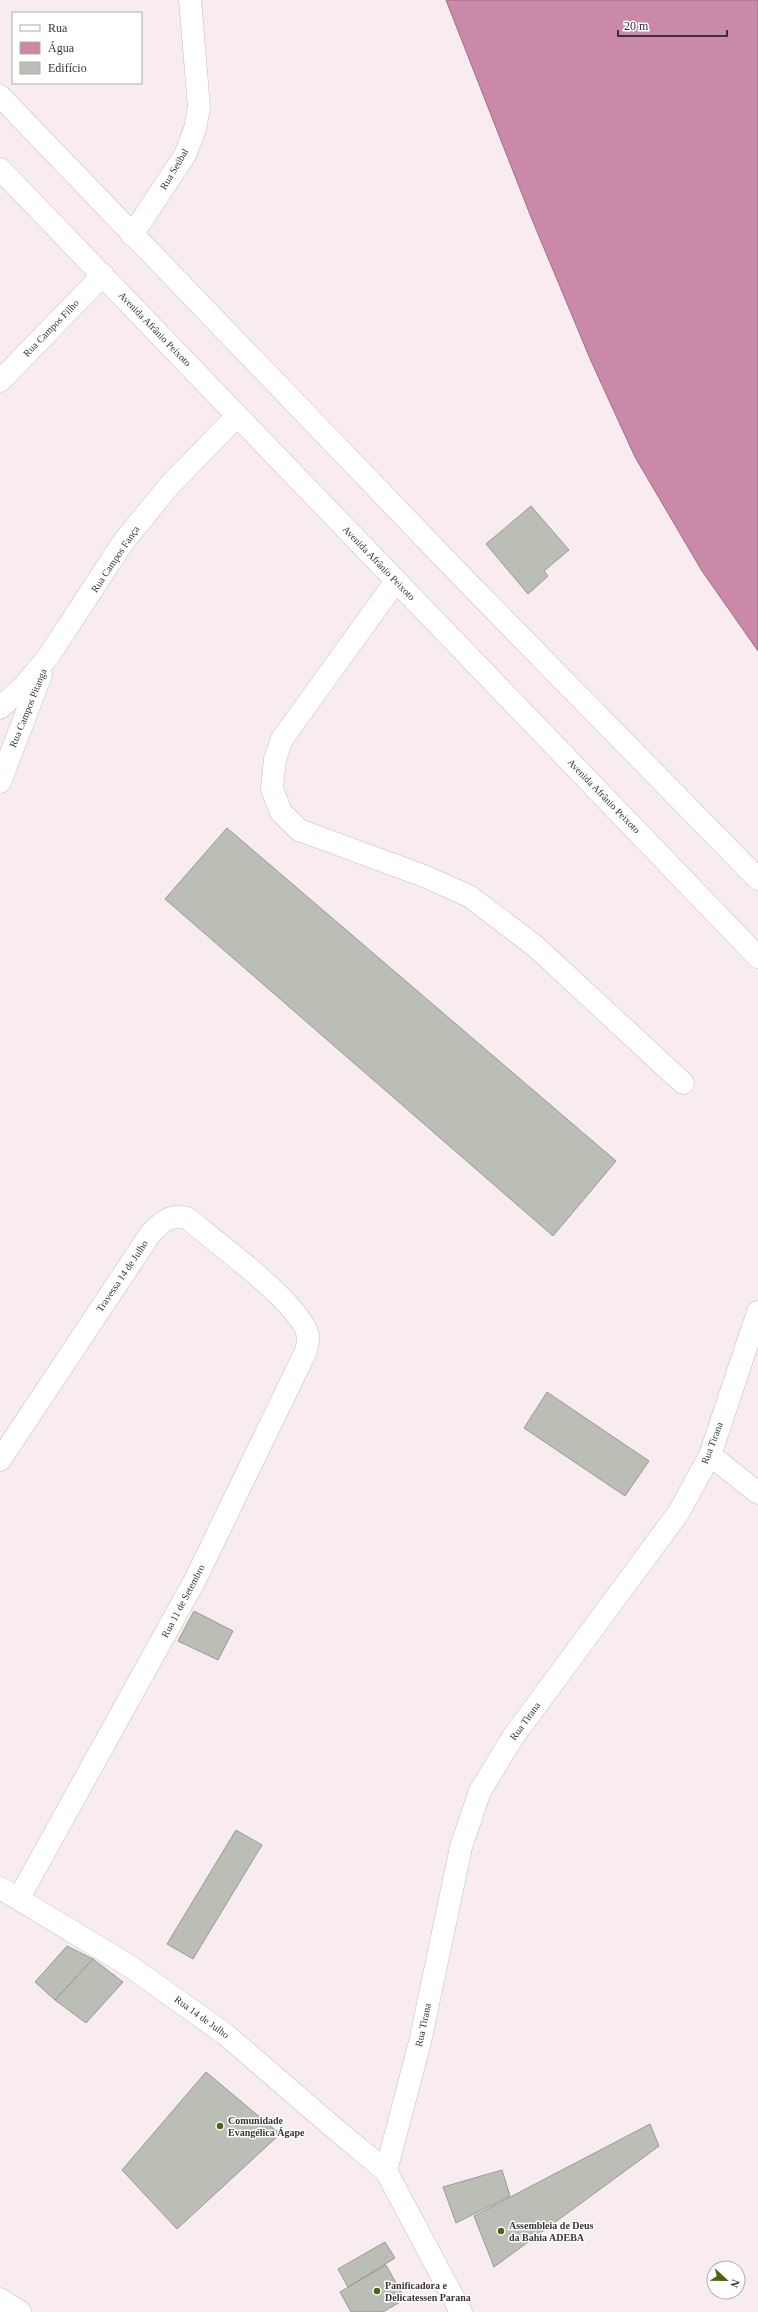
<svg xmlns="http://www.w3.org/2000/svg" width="758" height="2312" font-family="Georgia,serif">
<rect width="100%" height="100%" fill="#f8ecf1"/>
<polygon fill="#ca89a9" stroke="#9e6f86" points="446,0 758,0 758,651 702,571 635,457 591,361 531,217"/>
<g fill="#babeb4" stroke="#989c92">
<polygon points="531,506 569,550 544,571 548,576 528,594 486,544"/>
<polygon points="227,828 616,1161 553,1236 165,899"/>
<polygon points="547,1392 649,1461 625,1496 524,1428"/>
<polygon points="194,1611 233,1631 218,1660 178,1641"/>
<polygon points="236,1830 262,1845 193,1959 167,1944"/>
<polygon points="67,1946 93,1959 55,2000 35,1982"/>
<polygon points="93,1959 123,1982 86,2023 55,2000"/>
<polygon points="206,2072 280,2134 177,2229 122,2170"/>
<polygon points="650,2124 659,2146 494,2267 474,2216"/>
<polygon points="502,2170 510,2196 456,2223 443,2187"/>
<polygon points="385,2242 395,2258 348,2287 338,2269"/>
<polygon points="386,2265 405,2299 383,2312 351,2312 340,2292"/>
</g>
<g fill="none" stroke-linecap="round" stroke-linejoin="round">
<defs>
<g id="service">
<polyline points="396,581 282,739 275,759 272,789 281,812 299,830 424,876 469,896 535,946 683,1083"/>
<polyline points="710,1455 758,1493"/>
</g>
<g id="minor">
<polyline points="132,235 185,155 195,129 199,107 190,0"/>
<polyline points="0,381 103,275"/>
<polyline points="0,708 24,686 48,657 124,541 169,486 237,416"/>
<polyline points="0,782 41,675"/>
<path d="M0,1460L151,1233C162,1222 170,1214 187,1218C213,1240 303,1305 308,1336C309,1340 307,1346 306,1351L195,1580L19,1898"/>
<polyline points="0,2299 20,2312"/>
</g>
<g id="tertiary">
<polyline points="0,1888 128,1965 225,2034 334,2128 386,2171 461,2312"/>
<polyline points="386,2171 420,2042 461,1847 480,1791 513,1737 679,1512 710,1455 758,1312"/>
</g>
<g id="primary">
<polyline points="0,96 471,586 758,879"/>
<polyline points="0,169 758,957"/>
</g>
</defs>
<use href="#service" stroke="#c8bcc2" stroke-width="23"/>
<use href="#minor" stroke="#c8bcc2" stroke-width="23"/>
<use href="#tertiary" stroke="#c8bcc2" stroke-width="23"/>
<use href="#primary" stroke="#c8bcc2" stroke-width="23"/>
<use href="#service" stroke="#fff" stroke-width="22"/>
<use href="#minor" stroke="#fff" stroke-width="22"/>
<use href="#tertiary" stroke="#fff" stroke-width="22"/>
<use href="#primary" stroke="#fff" stroke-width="22"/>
</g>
<g fill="#4c6310" stroke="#fff" stroke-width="1.5">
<circle cx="220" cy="2126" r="4"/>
<circle cx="501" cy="2231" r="4"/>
<circle cx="377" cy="2291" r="4"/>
</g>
<g text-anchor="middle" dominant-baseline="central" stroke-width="3" stroke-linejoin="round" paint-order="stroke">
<g font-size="10" fill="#383335" stroke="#fff">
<text transform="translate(174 169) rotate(-59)">Rua Seúbal</text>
<text transform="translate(51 328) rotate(-46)">Rua Campos Filho</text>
<text transform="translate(155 329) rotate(46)">Avenida Afrânio Peixoto</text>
<text transform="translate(115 559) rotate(-56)">Rua Campos Fança</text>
<text transform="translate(379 563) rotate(46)">Avenida Afrânio Peixoto</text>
<text transform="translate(28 708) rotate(-68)">Rua Campos Pitanga</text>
<text transform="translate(604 796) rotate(46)">Avenida Afrânio Peixoto</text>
<text transform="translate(122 1276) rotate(-56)">Travessa 14 de Julho</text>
<text transform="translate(712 1443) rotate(-69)">Rua Tirana</text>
<text transform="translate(183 1601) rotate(-62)">Rua 11 de Setembro</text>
<text transform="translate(525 1721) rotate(-54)">Rua Tirana</text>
<text transform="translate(202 2017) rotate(36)">Rua 14 de Julho</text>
<text transform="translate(423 2025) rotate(-78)">Rua Tirana</text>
</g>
<g font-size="10" font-weight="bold" fill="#383335" stroke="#fff" text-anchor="start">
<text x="228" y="2120">Comunidade<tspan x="228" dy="12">Evangélica Ágape</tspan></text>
<text x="509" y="2225">Assembleia de Deus<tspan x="509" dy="12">da Bahia ADEBA</tspan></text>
<text x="385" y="2285">Panificadora e<tspan x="385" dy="12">Delicatessen Parana</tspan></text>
</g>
</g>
<rect x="12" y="12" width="130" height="72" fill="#ffffff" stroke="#afadae"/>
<rect x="20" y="25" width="20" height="6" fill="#ffffff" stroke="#afadae"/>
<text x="48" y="32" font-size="12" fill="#383335">Rua</text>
<rect x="20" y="42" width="20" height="12" fill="#ca89a9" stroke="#afadae"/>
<text x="48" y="52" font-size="12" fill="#383335">Água</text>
<rect x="20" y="62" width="20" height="12" fill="#babeb4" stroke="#afadae"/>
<text x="48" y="72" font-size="12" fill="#383335">Edifício</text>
<g transform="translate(726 2280) rotate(112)"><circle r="19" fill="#ffffff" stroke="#afadae"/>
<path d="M0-3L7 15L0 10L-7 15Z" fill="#4c6310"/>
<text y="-6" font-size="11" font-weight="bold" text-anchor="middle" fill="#383335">N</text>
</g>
<path d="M618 30v6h109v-6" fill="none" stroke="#383335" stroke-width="2"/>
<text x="624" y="30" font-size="12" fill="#383335" stroke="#ffffff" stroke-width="3" paint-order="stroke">20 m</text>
</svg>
